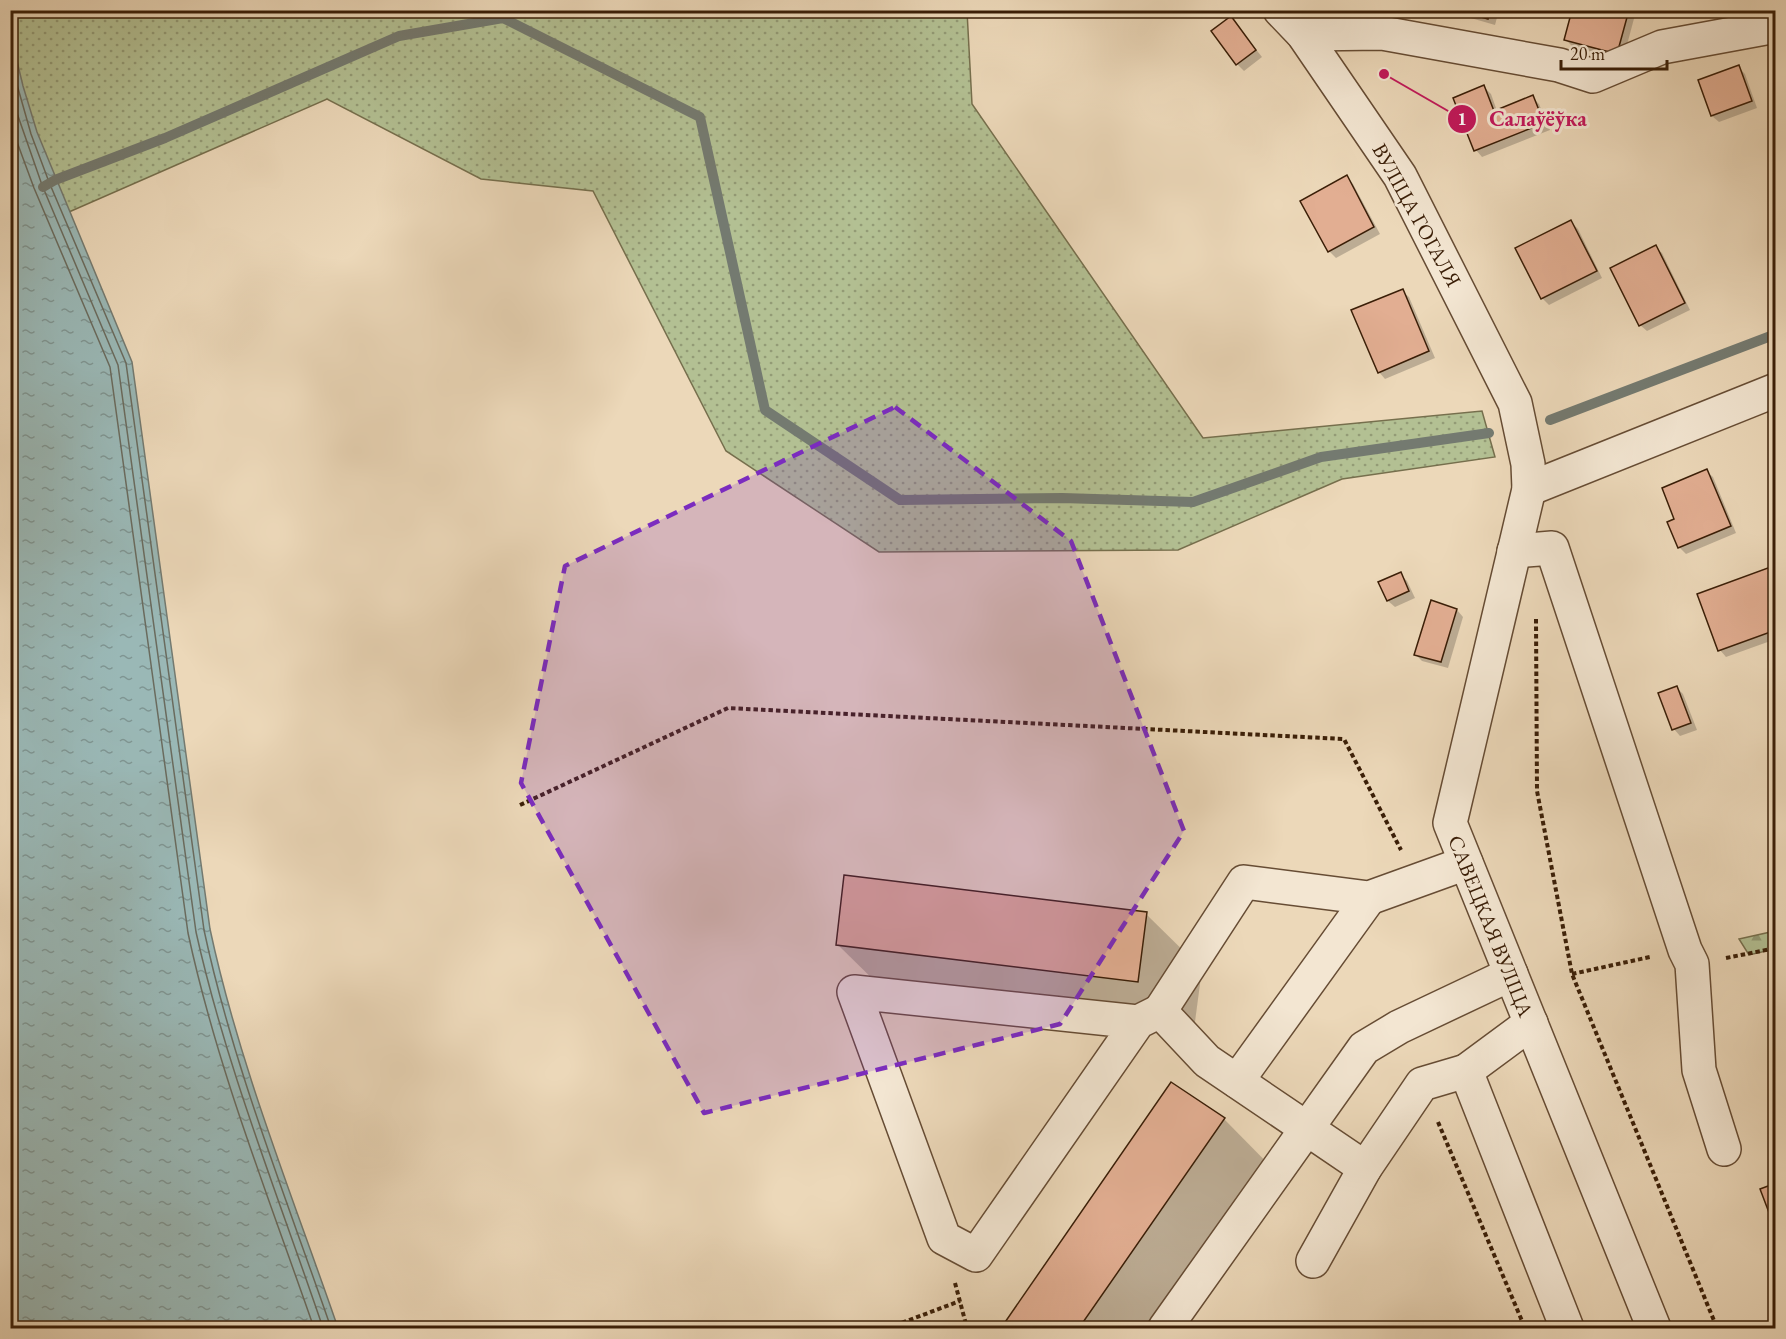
<svg xmlns="http://www.w3.org/2000/svg" width="1786" height="1339" font-family="'EB Garamond',serif">
<defs>
<pattern id="grass-dots" width="8" height="8" patternUnits="userSpaceOnUse" patternTransform="scale(1.5)"><rect width="8" height="8" fill="#b3c093"/><path d="M2 2h.1M6 6h.1" fill="none" stroke="#939b76" stroke-width="1.8" stroke-linecap="round"/></pattern>
<pattern id="forest-firs" width="22" height="20" patternUnits="userSpaceOnUse" patternTransform="scale(1.5)"><rect width="22" height="20" fill="#b3c093"/><path d="M5 1l3.5 6h-7zM16 11l3.5 6h-7z" fill="#939b76"/></pattern>
<pattern id="water-ripples" width="26" height="14" patternUnits="userSpaceOnUse" patternTransform="scale(1.5)"><rect width="26" height="14" fill="#9ab8b6"/><path d="M2 4q2-2 4 0t4 0M15 11q2-2 4 0t4 0" fill="none" stroke="#7f9592"/></pattern>
</defs>
<rect width="100%" height="100%" fill="#ecd8b9"/>
<filter id="stains"><feTurbulence type="fractalNoise" baseFrequency=".00333" numOctaves="4"/><feColorMatrix values="0 0 0 0 .2 0 0 0 0 .09 0 0 0 0 .02 0 0 0 .5 -.17"/></filter>
<radialGradient id="worn" r=".72"><stop offset=".6" stop-color="#630" stop-opacity="0"/><stop offset="1" stop-color="#630" stop-opacity=".3"/></radialGradient>
<path fill="url(#grass-dots)" stroke="#766f4d" stroke-width="1.5" d="M10,11H967L972,104L1203,438L1482,411L1495,457L1342,479L1178,550L879,552L726,451L593,191L481,179L327,99L69,212C42,150 11,79 10,11Z"/>
<polygon fill="url(#forest-firs)" stroke="#766f4d" stroke-width="1.5" points="1775,931 1775,949 1749,955 1739,939"/>
<path fill="url(#water-ripples)" stroke="#747a70" stroke-width="1.5" d="M10,32L23,86L37,132L132,362L210,929C239,1065 293,1197 338,1328H11Z"/>
<g fill="#0003">
<polygon points="1443,10 1499,10 1495,25"/>
<polygon points="1574,10 1636,11 1623,60 1573,47 1566,40"/>
<polygon points="1231,18 1262,57 1244,71 1237,64"/>
<polygon points="1738,67 1745,74 1757,108 1719,122 1712,116 1700,81"/>
<polygon points="1484,87 1491,94 1497,111 1532,97 1539,104 1550,130 1482,157 1476,150"/>
<polygon points="1346,177 1353,184 1380,234 1336,258 1329,251"/>
<polygon points="1571,222 1578,229 1602,278 1549,305 1542,298"/>
<polygon points="1655,247 1662,253 1690,310 1647,331 1640,325"/>
<polygon points="1402,291 1409,297 1435,358 1385,379 1379,372"/>
<polygon points="1706,471 1713,477 1736,533 1686,554 1679,547 1676,520"/>
<polygon points="1776,567 1776,639 1726,657 1720,650 1699,595"/>
<polygon points="1400,574 1407,581 1415,598 1395,607 1388,601"/>
<polygon points="1432,602 1457,610 1463,617 1448,668 1422,661 1416,655"/>
<polygon points="1677,688 1683,694 1697,730 1680,736 1674,729"/>
<polygon points="1146,914 1202,969 1193,1037 893,999 837,944"/>
<polygon points="1172,1084 1224,1119 1279,1175 1172,1328 1003,1328"/>
</g>
<g fill="none" stroke-linecap="round" stroke-linejoin="round">
<g stroke="#6a6b5e" stroke-width="1.5">
<path d="M10,60L31,134L49,182L126,363L204,930C233,1066 286,1197 331,1328"/>
<path d="M10,93L42,185L118,365L196,932C226,1067 279,1198 323,1328"/>
<path d="M10,123L34,188L110,367L188,933C217,1068 269,1198 314,1328"/>
</g>
<g stroke="#747a70" stroke-width="10">
<polyline points="43,187 55,180 165,138 399,36 503,18 700,117 765,410 900,500 1062,498 1193,502 1321,457 1489,433"/>
<polyline points="1550,420 1776,334"/>
</g>
</g>
<g fill="#e2ae92" stroke="#3a1e07" stroke-width="1.5">
<polygon points="1458,10 1491,10 1488,19"/>
<polygon points="1572,10 1629,10 1617,54 1564,40"/>
<polygon points="1231,16 1256,50 1236,65 1211,31"/>
<polygon points="1739,65 1752,101 1711,116 1698,80"/>
<polygon points="1484,85 1494,111 1533,95 1544,123 1474,151 1453,98"/>
<polygon points="1347,175 1374,227 1328,252 1300,201"/>
<polygon points="1571,220 1597,271 1541,299 1515,248"/>
<polygon points="1656,245 1685,303 1639,326 1610,268"/>
<polygon points="1403,289 1429,351 1378,373 1351,310"/>
<polygon points="1707,469 1731,526 1678,548 1667,522 1674,519 1662,488"/>
<polygon points="1776,565 1776,630 1718,651 1697,594"/>
<polygon points="1401,572 1409,591 1387,601 1378,582"/>
<polygon points="1431,600 1457,609 1441,662 1414,655"/>
<polygon points="1677,686 1691,723 1672,730 1658,693"/>
<polygon points="844,875 1147,912 1138,982 836,945"/>
<polygon points="1171,1082 1225,1118 1079,1328 1001,1328"/>
<polygon points="1776,1183 1776,1231 1760,1189"/>
</g>
<g fill="none" stroke-linecap="round" stroke-linejoin="round">
<defs>
<g id="minor">
<polyline points="1280,10 1303,34 1400,176 1515,403 1528,464 1529,489 1450,823 1654,1328"/>
<polyline points="1303,34 1382,33 1559,65 1593,76 1662,47 1776,26"/>
<polyline points="1529,489 1776,390"/>
<polyline points="1514,551 1552,548 1685,950 1692,964 1699,1070 1724,1149"/>
<polyline points="1138,1022 854,992 944,1238 976,1255 1138,1022 1160,1011"/>
<polyline points="1531,1023 1466,1071 1567,1328"/>
<polyline points="1237,1081 1369,898"/>
<polyline points="1365,1168 1207,1061 1160,1011 1244,882 1369,898 1466,863"/>
<polyline points="1313,1261 1365,1168 1422,1084 1466,1071"/>
<polyline points="1165,1328 1364,1048 1399,1027 1511,974"/>
</g>
</defs>
<use href="#minor" stroke="#664c34" stroke-width="36"/>
<g stroke="#3a1e07" stroke-width="4" stroke-dasharray="4.5 3" stroke-linecap="butt">
<polyline points="1536,619 1537,791 1572,974 1717,1328"/>
<polyline points="520,805 728,708 1344,739 1401,850"/>
<polyline points="1726,958 1776,948"/>
<polyline points="1572,974 1650,957"/>
<polyline points="1438,1122 1525,1328"/>
<polyline points="955,1283 967,1328"/>
<polyline points="888,1328 960,1301"/>
</g>
<use href="#minor" stroke="#f3e6d2" stroke-width="33"/>
</g>
<path fill="#7b2cbf" fill-opacity="0.2" stroke="#7b2cbf" stroke-width="4.5" stroke-dasharray="12 8" stroke-linejoin="round" d="M895,407L1071,541L1184,831L1060,1024L704,1113L521,783L565,566Z"/>
<g text-anchor="middle" dominant-baseline="central" stroke-width="6" stroke-linejoin="round" paint-order="stroke">
<g font-size="21" fill="#3a1e07" stroke="#f3e6d2">
<text transform="translate(1417 215) rotate(61)">ВУЛІЦА ГОГАЛЯ</text>
<text transform="translate(1491 926) rotate(68)">САВЕЦКАЯ ВУЛІЦА</text>
</g>
</g>
<path fill="none" stroke="#c2185b" stroke-width="2" d="M1384 74L1462 119"/>
<g fill="#c2185b" stroke="#f3e6d2" stroke-width="2">
<circle cx="1384" cy="74" r="6"/>
<circle cx="1462" cy="119" r="15"/>
</g>
<g font-size="18" text-anchor="middle" font-weight="bold" fill="#fff">
<text x="1462" y="125">1</text>
</g>
<g font-size="22" text-anchor="middle" font-weight="bold" fill="#c2185b" stroke="#f3e6d2" stroke-width="6" stroke-linejoin="round" paint-order="stroke">
<text x="1538" y="126">Салаўёўка</text>
</g>
<rect width="1786" height="1339" fill="none" stroke="#ecd8b9" stroke-width="36"/>
<rect x="12" y="12" width="1762" height="1315" fill="none" stroke="#3a1e07" stroke-width="3"/>
<rect x="18" y="18" width="1750" height="1303" fill="none" stroke="#3a1e07" stroke-width="1.5"/>
<path d="M1561 60v9h106v-9" fill="none" stroke="#3a1e07" stroke-width="3"/>
<text x="1570" y="60" font-size="18" fill="#3a1e07" stroke="#f3e6d2" stroke-width="4.5" paint-order="stroke">20 m</text>
<rect width="100%" height="100%" filter="url(#stains)"/>
<rect width="100%" height="100%" fill="url(#worn)"/>
</svg>
